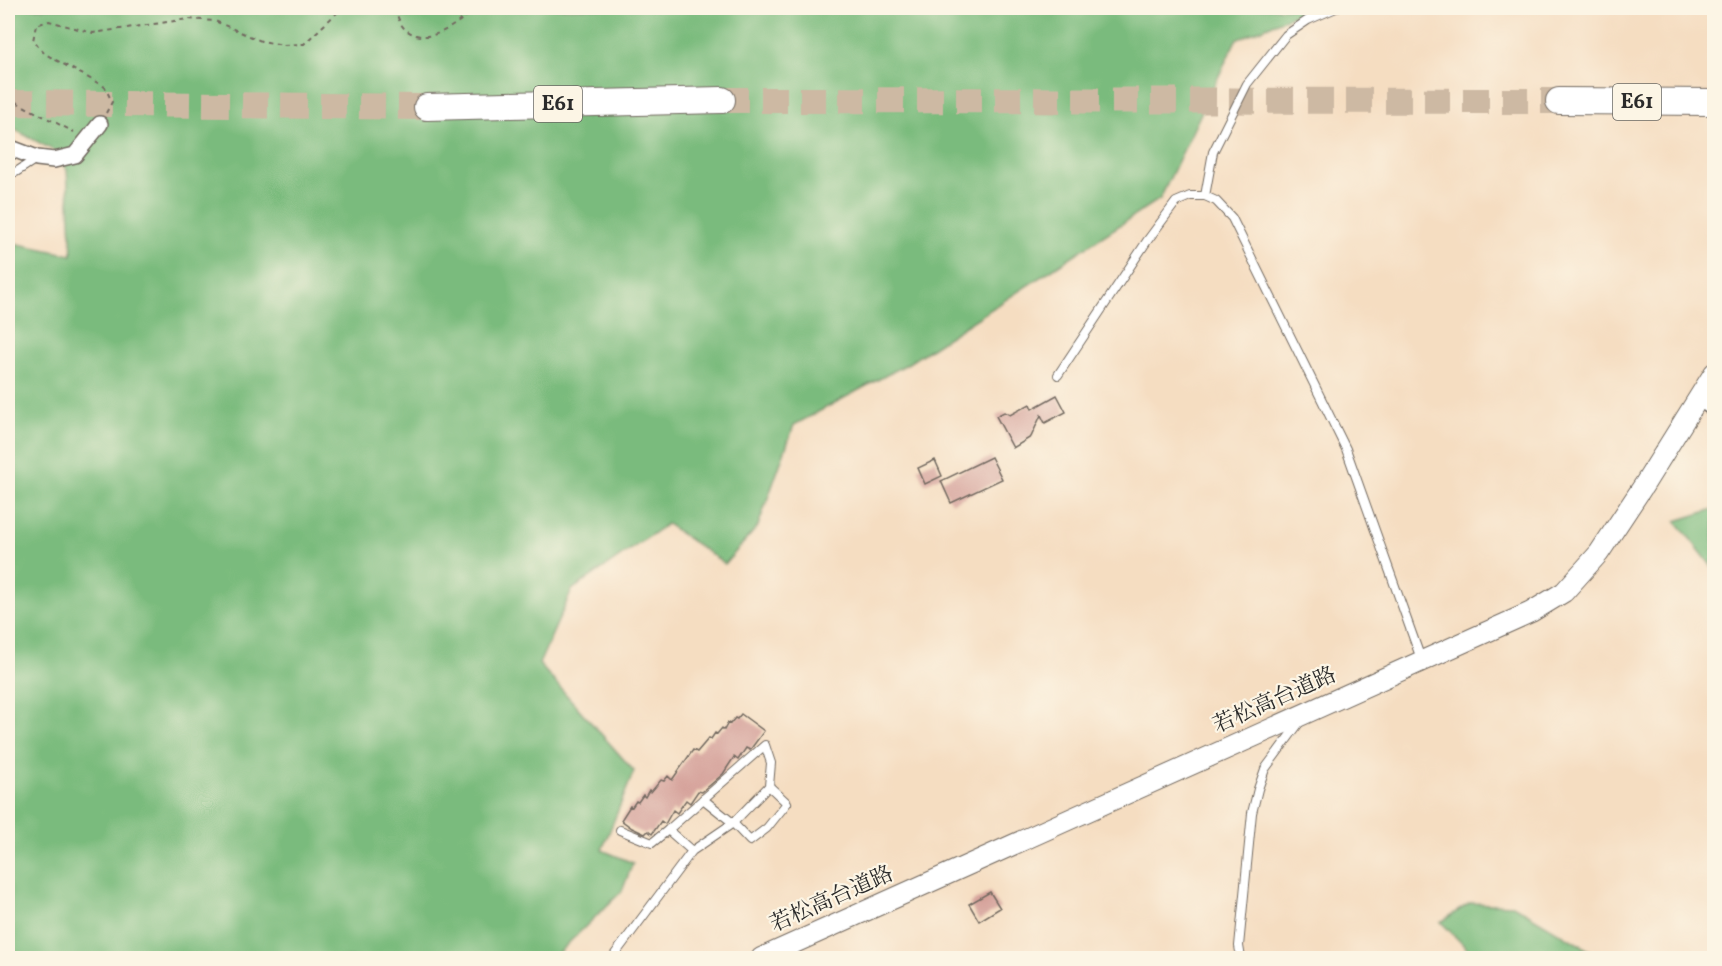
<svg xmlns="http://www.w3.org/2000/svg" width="1722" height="966" font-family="Vollkorn,'Noto Serif JP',serif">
<rect width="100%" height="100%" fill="#fcf5e5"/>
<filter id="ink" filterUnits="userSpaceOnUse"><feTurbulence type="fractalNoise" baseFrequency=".0167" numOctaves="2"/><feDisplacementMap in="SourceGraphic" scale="12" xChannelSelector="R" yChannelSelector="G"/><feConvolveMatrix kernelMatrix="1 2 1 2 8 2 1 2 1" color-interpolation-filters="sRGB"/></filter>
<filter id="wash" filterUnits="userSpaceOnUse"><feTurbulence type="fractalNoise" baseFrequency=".008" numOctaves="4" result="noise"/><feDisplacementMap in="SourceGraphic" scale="24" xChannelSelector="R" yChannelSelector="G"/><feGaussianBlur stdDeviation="1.35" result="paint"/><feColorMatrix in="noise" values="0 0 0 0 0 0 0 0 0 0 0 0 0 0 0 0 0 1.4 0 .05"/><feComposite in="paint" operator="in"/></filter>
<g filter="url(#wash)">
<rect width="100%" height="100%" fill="#f5ddc1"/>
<g fill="#7abb7d" stroke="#527354" stroke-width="1.5">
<polygon points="8,8 1310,8 1236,40 1160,199 907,364 794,425 758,526 725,564 667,524 572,590 539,664 634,771 602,850 633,863 622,891 553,958 8,958 8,242 72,255 67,170 53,150 8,126"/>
<polygon points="1714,509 1714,569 1676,521"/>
<polygon points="1470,903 1513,905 1602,958 1476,958 1441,922"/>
</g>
<g id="blocks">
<g fill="#d6a39b">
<polygon points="1057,395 1066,412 1045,423 1041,415 1031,437 1013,448 996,416 1004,412 1010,415 1030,404 1032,409"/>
<polygon points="991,457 1002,479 951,503 941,481"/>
<polygon points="935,460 942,476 925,484 918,468"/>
<polygon points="741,714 764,731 750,750 746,748 738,760 734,757 723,774 702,792 698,791 690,803 686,800 677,813 673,810 665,824 661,821 652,834 648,831 645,834 632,828 621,820 630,806 632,807 636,801 638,802 643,795 645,797 649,790 651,792 661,780 664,781 668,776 672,780 693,750 697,752 709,738 711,739 715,733 717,734 722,728 724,730 728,723 730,724 735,718 737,719"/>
<polygon points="990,892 1000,908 979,921 969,904"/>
</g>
</g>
</g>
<g filter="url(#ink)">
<use href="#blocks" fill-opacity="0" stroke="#726960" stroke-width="1.5"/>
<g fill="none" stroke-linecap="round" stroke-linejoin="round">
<g stroke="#cdb9a3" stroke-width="26" stroke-dasharray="26 13" stroke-linecap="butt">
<polyline points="722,100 1559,101"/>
<polyline points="8,103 427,107"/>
</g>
<defs>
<g id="lane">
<polyline points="8,170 16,172 36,159"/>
<polyline points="1205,196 1213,152 1247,84 1286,35 1308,20 1336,8"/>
<polyline points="1058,375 1147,241 1176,202 1190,196 1205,196 1216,201 1232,218 1346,449 1421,659"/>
<polyline points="703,799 733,823 750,841 767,828 787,803 769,786"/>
<polyline points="620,830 652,843 668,830"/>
<polyline points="612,958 692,851 733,823 769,786 771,763 765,745 668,830 692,851"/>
<polyline points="1241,958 1239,946 1252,813 1258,789 1265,769 1299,723"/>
</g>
<g id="street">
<polyline points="8,147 37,158 54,160 75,155 100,124"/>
<polyline points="1699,398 1714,409"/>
</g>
<polyline id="secondary" points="761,958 1531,612 1564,592 1599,553 1644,485 1714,373"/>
<g id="highway">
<polyline points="1559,101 1714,102"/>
<polyline points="427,107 722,100"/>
</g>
</defs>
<use href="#lane" stroke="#726960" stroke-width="10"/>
<use href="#street" stroke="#726960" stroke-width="18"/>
<use href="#secondary" stroke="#726960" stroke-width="22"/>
<use href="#highway" stroke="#726960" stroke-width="28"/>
<g stroke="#726960" stroke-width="2" stroke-dasharray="4.5 4.5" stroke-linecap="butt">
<path d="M397,8L396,12C398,17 400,25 405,29C429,49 458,22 477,8"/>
<polyline points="8,98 74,132"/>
<polyline points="106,113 112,102 105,87 45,54 33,41 36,25 49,21 93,33 188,19 215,21 261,41 284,45 304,44 342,8"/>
</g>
<use href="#lane" stroke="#fff" stroke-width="8"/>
<use href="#street" stroke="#fff" stroke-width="15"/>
<use href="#secondary" stroke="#fff" stroke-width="20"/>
<use href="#highway" stroke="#fff" stroke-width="26"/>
</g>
</g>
<g text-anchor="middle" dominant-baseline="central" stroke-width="4.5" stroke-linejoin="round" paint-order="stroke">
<g fill="#fcf5e5" stroke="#6a6863" stroke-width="1.5">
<rect x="1613" y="84" width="48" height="36" rx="4.5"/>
<rect x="534" y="86" width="48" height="36" rx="4.5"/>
</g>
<g font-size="21" font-weight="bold" fill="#2b2b2b">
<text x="1637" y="102">E61</text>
<text x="558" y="104">E61</text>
</g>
<g font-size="22" fill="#2b2b2b" stroke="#fcf5e5">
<text transform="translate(1275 701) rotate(-24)">若松高台道路</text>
<text transform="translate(832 900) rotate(-24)">若松高台道路</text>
</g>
</g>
<rect width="1722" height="966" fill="none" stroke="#fcf5e5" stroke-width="30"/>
</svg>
